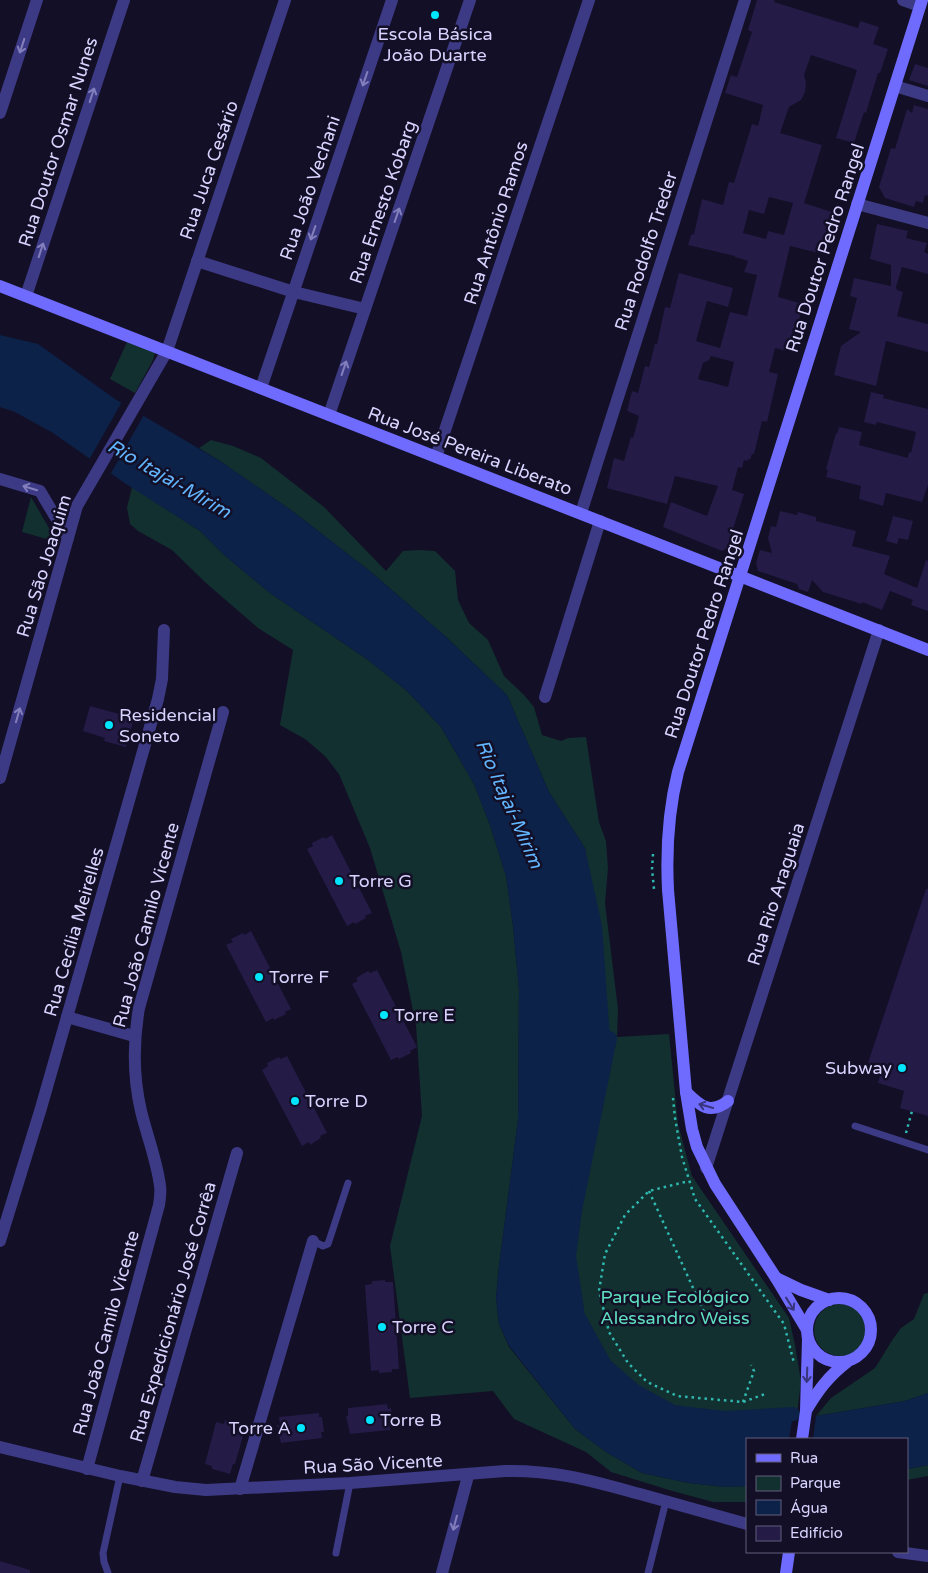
<svg xmlns="http://www.w3.org/2000/svg" width="928" height="1573" font-family="'Varela Round',sans-serif">
<rect width="100%" height="100%" fill="#130f26"/>
<g fill="#12302f">
<polygon points="128,340 155,353 153,360 135,393 110,379"/>
<polygon points="211,440 233,446 261,458 324,507 386,571 403,551 419,550 435,551 455,571 458,600 469,623 488,640 504,676 524,695 534,707 542,735 561,741 568,738 586,737 599,822 606,841 608,868 605,903 618,1009 617,1037 669,1034 678,1124 692,1176 789,1318 795,1345 801,1381 797,1414 725,1418 673,1412 635,1391 605,1365 578,1316 569,1256 575,1210 610,1038 585,848 549,792 507,695 445,636 371,572 295,513 220,461 199,448"/>
<polygon points="132,487 200,531 223,554 270,593 368,660 407,691 441,727 474,784 490,825 506,876 513,926 519,989 518,1120 499,1266 496,1298 499,1324 509,1347 575,1429 606,1452 642,1473 689,1483 726,1487 747,1486 747,1502 713,1502 669,1490 611,1472 586,1452 514,1419 493,1391 410,1398 390,1246 422,1116 416,1025 401,952 370,848 339,774 325,756 305,739 280,725 293,650 258,628 206,583 172,550 138,531 130,524 127,508"/>
<polygon points="31,497 57,542 22,532"/>
<polygon points="928,1293 928,1393 905,1401 816,1416 831,1398 875,1368 893,1339 901,1328 914,1319 924,1294"/>
<circle cx="840" cy="1330" r="26"/>
<polygon points="928,1465 928,1476 907,1480 907,1469"/>
</g>
<polygon fill="#0c2248" points="0,335 38,344 115,399 220,461 295,513 371,572 445,636 507,695 549,792 585,848 602,926 610,1038 575,1210 569,1256 578,1316 605,1365 635,1391 673,1412 725,1418 793,1414 816,1416 905,1401 928,1393 928,1465 907,1469 907,1439 747,1439 747,1486 726,1487 689,1483 642,1473 606,1452 575,1429 509,1346 499,1324 496,1298 499,1266 518,1120 519,989 513,926 506,876 490,825 474,784 441,727 407,691 368,660 270,593 223,554 200,531 126,484 53,433 15,412 0,407"/>
<g fill="#130f26">
<polygon points="123,400 145,413 110,475 89,460"/>
<polygon points="793,1414 816,1416 813,1439 789,1439"/>
</g>
<g fill="none" stroke-linecap="round" stroke-linejoin="round">
<polyline stroke="#0c2248" stroke-width="14" points="610,1038 575,1210 569,1256 578,1316 605,1365 635,1391 673,1412 725,1418 793,1414"/>
</g>
<g fill="#241b47" fill-rule="evenodd">
<path d="M757,0H775L774,2L858,28L860,21L879,27L873,44L888,49L880,73H878L866,113L864,112L854,143L836,138L857,70L811,55L804,75L806,82L805,92L801,100L789,107L780,133L822,145L804,203L841,215L836,232L829,229L823,254L790,246L778,297L803,304L797,328H794L787,351L775,348L769,372L778,374L767,422L762,421L754,454H752L750,460L748,459L747,461L744,460L742,468L738,467L732,490L744,494L727,548L722,551L663,527L671,502L707,516L718,486L675,476L667,504L607,488L614,458L624,461L631,437L633,438L639,416L627,411L632,391L638,393L645,366L649,367L655,344H657L665,307L670,308L679,273L733,288L728,307L707,301L696,341L720,348L730,312L747,316L757,275L744,272L748,261L735,257V256L688,245L691,235L694,234L702,199L723,205L729,182L734,183L752,124L758,126L763,105L725,93L731,75L737,77L752,32L748,30ZM769,197L793,203L784,235L768,231L766,239L743,233L749,210L764,214ZM711,356L734,362L728,387L698,379L703,363L709,360Z"/>
<polygon points="915,64 928,68 928,86 909,80"/>
<polygon points="914,105 928,109 928,196 925,195 923,203 916,201 914,207 885,198 879,187 891,148 895,149 907,109 912,113"/>
<polygon points="877,224 908,231 906,238 927,243 924,252 928,254 928,274 902,267 896,287 897,290 903,292 897,316 928,324 928,352 886,341 876,386 834,375 841,346 861,332 849,329 857,298 850,296 854,278 891,286 891,265 870,259"/>
<polygon points="871,392 884,395 883,398 928,409 928,485 922,502 886,493 883,506 873,503 859,499 861,486 826,477 828,470 826,469 836,433 837,434 839,427 862,432 859,445 908,458 909,452 911,453 916,432 877,422 876,425 864,422"/>
<polygon points="780,511 797,515 798,512 816,517 816,521 856,531 852,546 890,556 884,574 917,588 926,560 928,561 928,611 911,605 913,600 890,591 882,610 862,602 862,604 823,592 812,580 808,592 799,589 797,584 758,571 756,563 760,550 772,553 768,538 771,526 776,527"/>
<polygon points="893,516 913,521 908,540 899,538 897,544 886,541"/>
<polygon points="90,706 134,718 126,747 104,741 105,738 83,731"/>
<polygon points="332,835 372,913 365,916 366,918 355,924 354,922 347,926 307,849 313,846 312,843 324,837 325,839"/>
<polygon points="926,889 928,889 928,1116 900,1108 904,1091 878,1083 881,1071 868,1063"/>
<polygon points="251,931 291,1009 285,1012 286,1014 274,1020 273,1018 266,1022 226,945 233,942 231,939 243,933 244,935"/>
<polygon points="377,970 417,1047 410,1051 411,1053 399,1059 398,1057 391,1060 352,984 358,981 356,978 368,971 370,973"/>
<polygon points="287,1056 327,1133 320,1136 321,1138 310,1145 309,1142 302,1146 262,1070 268,1066 267,1063 279,1057 280,1059"/>
<polygon points="385,1280 385,1282 393,1282 399,1369 392,1369 392,1372 379,1373 379,1370 371,1371 365,1285 372,1284 372,1281"/>
<polygon points="387,1404 388,1409 391,1408 393,1423 390,1423 390,1430 350,1434 346,1416 348,1416 348,1408"/>
<polygon points="319,1413 319,1417 322,1417 324,1432 321,1432 322,1438 281,1443 277,1425 280,1425 279,1417"/>
<polygon points="225,1420 243,1425 240,1435 243,1436 235,1464 233,1464 230,1474 212,1469 212,1466 205,1464 216,1422 224,1424"/>
<polygon points="0,1561 30,1570 30,1573 0,1573"/>
</g>
<g fill="none" stroke-linecap="round" stroke-linejoin="round">
<g stroke="#2fb8b0" stroke-width="2.5" stroke-dasharray="2.5 4" stroke-linecap="butt">
<polyline points="653,854 652,869 654,889"/>
<polyline points="673,1098 675,1118 682,1157 695,1199 784,1324 794,1363"/>
<polyline points="906,1133 912,1111"/>
<polyline points="685,1182 649,1191 625,1215 605,1254 599,1291 609,1332 628,1363 647,1382 677,1396 743,1402 765,1394"/>
<polyline points="649,1191 704,1312"/>
<polyline points="743,1402 754,1371 751,1365"/>
</g>
<g stroke="#3d3a85" stroke-width="7">
<polyline points="855,1126 928,1150"/>
<polyline points="313,1241 323,1246 328,1244 348,1183"/>
<polyline points="336,1553 350,1483"/>
<polyline points="108,1573 104,1562 103,1553 120,1476"/>
<polyline points="648,1573 666,1501"/>
</g>
<g stroke="#3d3a85" stroke-width="12">
<polyline points="903,0 920,6"/>
<polyline points="895,86 928,96"/>
<polyline points="0,113 37,0"/>
<polyline points="857,204 928,223"/>
<polyline points="197,261 294,292 365,309"/>
<polyline points="26,296 124,0"/>
<polyline points="167,351 285,0"/>
<polyline points="261,388 392,0"/>
<polyline points="329,415 470,0"/>
<polyline points="436,457 589,0"/>
<polyline points="0,479 40,491 68,538"/>
<polyline points="581,513 745,0"/>
<polyline points="545,697 600,521"/>
<polyline points="67,1017 134,1036"/>
<polyline points="706,1168 879,630"/>
<polyline points="0,1241 41,1108 158,699 162,679 164,630"/>
<path d="M0,1447L120,1476L175,1487L206,1490L350,1483L505,1471C556,1470 592,1481 640,1494C676,1504 711,1514 747,1524"/>
<path d="M87,1469L159,1205C160,1199 161,1192 160,1186C157,1161 147,1136 141,1111C133,1077 133,1043 139,1008L223,712"/>
<polyline points="142,1481 237,1153"/>
<polyline points="240,1489 313,1241"/>
<polyline points="898,1552 928,1556"/>
<polyline points="442,1573 468,1476"/>
</g>
<polyline stroke="#3d3a85" stroke-width="12" points="0,778 77,506 167,351"/>
<g stroke="#6f6bff" stroke-width="12">
<polyline points="0,286 928,650"/>
<path d="M686,1092C700,1106 710,1115 728,1101"/>
<polyline points="776,1278 801,1290 829,1300"/>
<circle cx="839" cy="1330" r="32"/>
<path d="M807,1330L776,1278L715,1184L697,1147L692,1129L686,1092L668,890C666,849 668,812 678,772L922,0"/>
<path d="M807,1409C819,1389 829,1376 847,1362"/>
<polyline points="802,1439 806,1411 808,1339"/>
<polyline points="786,1573 789,1552"/>
</g>
</g>
<defs><path id="oneway-shaft" d="M-6 0H5M1.5-3L5.5 0L1.5 3" fill="none" stroke-width="1.6" stroke-linecap="round" stroke-linejoin="round" transform="scale(1.25)"/></defs>
<g stroke="#837fbc">
<use href="#oneway-shaft" transform="translate(22 46) rotate(108)"/>
<use href="#oneway-shaft" transform="translate(365 79) rotate(109)"/>
<use href="#oneway-shaft" transform="translate(92 95) rotate(-72)"/>
<use href="#oneway-shaft" transform="translate(397 215) rotate(-71)"/>
<use href="#oneway-shaft" transform="translate(313 233) rotate(109)"/>
<use href="#oneway-shaft" transform="translate(41 250) rotate(-72)"/>
<use href="#oneway-shaft" transform="translate(344 368) rotate(-71)"/>
<use href="#oneway-shaft" transform="translate(30 488) rotate(-163)"/>
<use href="#oneway-shaft" transform="translate(18 715) rotate(-74)"/>
<use href="#oneway-shaft" transform="translate(455 1523) rotate(105)"/>
</g>
<g stroke="#38347d">
<use href="#oneway-shaft" transform="translate(706 1106) rotate(-164)"/>
<use href="#oneway-shaft" transform="translate(790 1304) rotate(58)"/>
<use href="#oneway-shaft" transform="translate(807 1375) rotate(92)"/>
</g>
<g fill="#00e5ff" stroke="#130f26" stroke-width="2">
<circle cx="435" cy="15" r="5"/>
<circle cx="109" cy="725" r="5"/>
<circle cx="339" cy="881" r="5"/>
<circle cx="259" cy="977" r="5"/>
<circle cx="384" cy="1015" r="5"/>
<circle cx="902" cy="1068" r="5"/>
<circle cx="295" cy="1101" r="5"/>
<circle cx="382" cy="1327" r="5"/>
<circle cx="370" cy="1420" r="5"/>
<circle cx="301" cy="1428" r="5"/>
</g>
<g text-anchor="middle" dominant-baseline="central" stroke-width="5" stroke-linejoin="round" paint-order="stroke">
<g font-size="18" fill="#d9d4ff" stroke="#130f26" text-anchor="start">
<text x="435" y="34" text-anchor="middle">Escola Básica<tspan x="435" dy="21">João Duarte</tspan></text>
<text x="119" y="715">Residencial<tspan x="119" dy="21">Soneto</tspan></text>
<text x="349" y="881">Torre G</text>
<text x="269" y="977">Torre F</text>
<text x="394" y="1015">Torre E</text>
<text x="892" y="1068" text-anchor="end">Subway</text>
<text x="305" y="1101">Torre D</text>
<text x="392" y="1327">Torre C</text>
<text x="380" y="1420">Torre B</text>
<text x="291" y="1428" text-anchor="end">Torre A</text>
</g>
<g font-size="18" fill="#d9d4ff" stroke="#130f26">
<text transform="translate(58 142) rotate(-72)">Rua Doutor Osmar Nunes</text>
<text transform="translate(209 170) rotate(-71)">Rua Juca Cesário</text>
<text transform="translate(310 188) rotate(-71)">Rua João Vechani</text>
<text transform="translate(383 202) rotate(-71)">Rua Ernesto Kobarg</text>
<text transform="translate(496 223) rotate(-72)">Rua Antônio Ramos</text>
<text transform="translate(825 248) rotate(-72)">Rua Doutor Pedro Rangel</text>
<text transform="translate(646 251) rotate(-72)">Rua Rodolfo Treder</text>
<text transform="translate(470 451) rotate(21)">Rua José Pereira Liberato</text>
<text transform="translate(44 566) rotate(-73)">Rua São Joaquim</text>
<text transform="translate(704 634) rotate(-72)">Rua Doutor Pedro Rangel</text>
<text transform="translate(776 894) rotate(-72)">Rua Rio Araguaia</text>
<text transform="translate(146 925) rotate(-75)">Rua João Camilo Vicente</text>
<text transform="translate(74 932) rotate(-74)">Rua Cecília Meirelles</text>
<text transform="translate(173 1312) rotate(-74)">Rua Expedicionário José Corrêa</text>
<text transform="translate(106 1333) rotate(-75)">Rua João Camilo Vicente</text>
<text transform="translate(373 1464) rotate(-3)">Rua São Vicente</text>
</g>
<g font-size="18" fill="#5fe0c0" stroke="#130f26">
<text x="675" y="1297">Parque Ecológico<tspan x="675" dy="21">Alessandro Weiss</tspan></text>
</g>
<g font-size="19" font-style="italic" fill="#62b6ff" stroke="#130f26">
<text transform="translate(169 479) rotate(30)">Rio Itajaí-Mirim</text>
<text transform="translate(509 804) rotate(66)">Rio Itajaí-Mirim</text>
</g>
</g>
<rect x="746" y="1438" width="162" height="115" fill="#130f26" stroke="#625e7d"/>
<rect x="756" y="1454" width="25" height="8" fill="#6f6bff" stroke="#625e7d"/>
<text x="790" y="1463" font-size="15" fill="#d9d4ff">Rua</text>
<rect x="756" y="1476" width="25" height="15" fill="#12302f" stroke="#625e7d"/>
<text x="790" y="1488" font-size="15" fill="#d9d4ff">Parque</text>
<rect x="756" y="1500" width="25" height="15" fill="#0c2248" stroke="#625e7d"/>
<text x="790" y="1513" font-size="15" fill="#d9d4ff">Água</text>
<rect x="756" y="1526" width="25" height="15" fill="#241b47" stroke="#625e7d"/>
<text x="790" y="1538" font-size="15" fill="#d9d4ff">Edifício</text>
</svg>
